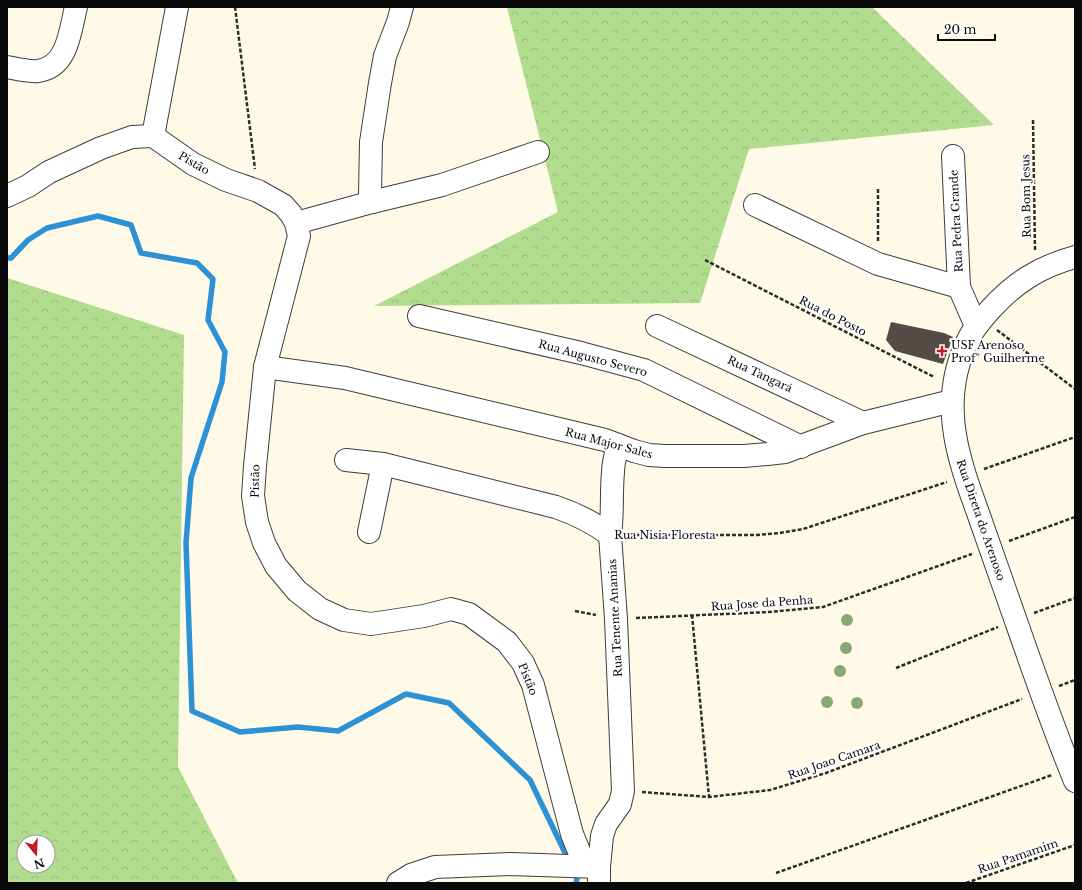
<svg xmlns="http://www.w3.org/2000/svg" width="1082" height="890" font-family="'Libre Baskerville',serif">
<defs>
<pattern id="forest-crowns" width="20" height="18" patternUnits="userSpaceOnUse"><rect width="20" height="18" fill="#b2dc8e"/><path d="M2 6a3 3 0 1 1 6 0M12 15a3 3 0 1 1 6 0" fill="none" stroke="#98bb79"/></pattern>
</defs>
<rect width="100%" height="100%" fill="#fffae7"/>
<g fill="url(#forest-crowns)" fill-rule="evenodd">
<polygon points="507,7 872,7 994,125 749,149 700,303 374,306 558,212"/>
<path d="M7,278L184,335L178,767L238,883H7ZM24,842H48V866H24Z"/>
</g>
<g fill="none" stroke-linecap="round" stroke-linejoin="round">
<g stroke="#2c92d5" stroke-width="5.5">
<polyline points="7,258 11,258 28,240 47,228 98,216 131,225 141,253 197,263 213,279 208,320 225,352 222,382 191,478 186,543 192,711 240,732 298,727 338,731 406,694 449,703 530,780 569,861"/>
<polyline points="573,870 577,879 576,883"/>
</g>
</g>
<polygon fill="#534b46" points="891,322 944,333 953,337 943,364 895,351 886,340"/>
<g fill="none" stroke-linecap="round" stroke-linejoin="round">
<defs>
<g id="minor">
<polyline points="402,7 398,22 385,56 380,83 371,142 370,195 372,202 442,185 538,152"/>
<path d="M7,67C17,69 28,72 38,71C68,67 70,31 76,7"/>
<polyline points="153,136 177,7"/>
<polyline points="953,156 959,287"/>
<polyline points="7,196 28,186 49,172 101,148 132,137 153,136 193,164 226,180 258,191 283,205 291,214 296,223 299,236 265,367 255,466 253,496 257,522 264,543 276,566 297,591 320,609 344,620 371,624 424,616 451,609 469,614 507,642 523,663 533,685 572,834 585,866"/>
<polyline points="755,205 878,264 959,287 976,326"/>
<polyline points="296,223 372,202"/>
<path d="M1075,257C1039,267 1014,283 989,311C981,320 973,329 968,340C939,399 956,453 977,510C986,536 995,562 1004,587C1027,652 1049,718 1075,781"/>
<polyline points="419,316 581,353 644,370 801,447"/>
<polyline points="657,326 863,423"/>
<polyline points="265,367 345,378 605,440 634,451 649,455 665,456 744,456 767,454 785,452 863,423 952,401"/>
<path d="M346,460L383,464L556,507C576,514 593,522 610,535"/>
<polyline points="369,532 383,464"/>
<polyline points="398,883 411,875 435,867 511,864 598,867"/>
<path d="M599,883V867L602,836L606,824L620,804L623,791L616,619L610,535C613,514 611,493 613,472C613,463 616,454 618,445"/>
</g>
</defs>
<use href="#minor" stroke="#3d3d3d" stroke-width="24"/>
<g stroke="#2c2c2c" stroke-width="2.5" stroke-dasharray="4 2" stroke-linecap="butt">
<polyline points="235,7 255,169"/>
<polyline points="1033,120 1035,251"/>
<polyline points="878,241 878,187"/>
<polyline points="705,260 934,377"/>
<polyline points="997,330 1075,389"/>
<polyline points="984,469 1075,437"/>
<polyline points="630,535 757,535 780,533 803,529 947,482"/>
<polyline points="1009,541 1075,517"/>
<polyline points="575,611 596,615"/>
<polyline points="1034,613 1075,598"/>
<polyline points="692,615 709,797"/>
<polyline points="636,618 769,612 823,607 972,554"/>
<polyline points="896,668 998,627"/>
<polyline points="1059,686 1075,680"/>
<polyline points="642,792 709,797 770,790 826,773 1022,699"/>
<polyline points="776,873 1052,775"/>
<polyline points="966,883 1075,845"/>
</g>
<use href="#minor" stroke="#fff" stroke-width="22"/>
</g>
<g fill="#89a875">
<circle cx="847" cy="620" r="6"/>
<circle cx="846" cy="648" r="6"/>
<circle cx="840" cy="671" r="6"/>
<circle cx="827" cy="702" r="6"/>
<circle cx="857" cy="703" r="6"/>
</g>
<path fill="#c11b24" stroke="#fff" stroke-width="1.5" d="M940 345h4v4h4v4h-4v4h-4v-4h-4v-4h4z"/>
<g text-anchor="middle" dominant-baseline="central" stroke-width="4" stroke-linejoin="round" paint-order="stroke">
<g font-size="11" fill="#0a0a0a" stroke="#fff">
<text transform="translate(194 163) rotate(30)">Pistão</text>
<text transform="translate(1026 196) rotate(-91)">Rua Bom Jesus</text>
<text transform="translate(956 221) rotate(-93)">Rua Pedra Grande</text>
<text transform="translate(833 316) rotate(27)">Rua do Posto</text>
<text transform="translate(593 358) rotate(15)">Rua Augusto Severo</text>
<text transform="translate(760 374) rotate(25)">Rua Tangará</text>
<text transform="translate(609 443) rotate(15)">Rua Major Sales</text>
<text transform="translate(255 481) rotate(-88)">Pistão</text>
<text transform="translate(981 520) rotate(71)">Rua Direta do Arenoso</text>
<text x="665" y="535">Rua Nisia Floresta</text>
<text transform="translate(762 603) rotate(-4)">Rua Jose da Penha</text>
<text transform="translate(615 618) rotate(-93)">Rua Tenente Ananias</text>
<text transform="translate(528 679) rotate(68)">Pistão</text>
<text transform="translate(834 760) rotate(-19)">Rua Joao Camara</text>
<text transform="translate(1018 856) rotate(-19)">Rua Pamamim</text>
</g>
<g font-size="11" fill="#0a0a0a" stroke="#fff" text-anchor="start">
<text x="951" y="345">USF Arenoso<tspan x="951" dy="13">Profº Guilherme</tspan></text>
</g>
</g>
<rect width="1082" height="890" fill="none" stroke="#0a0a0a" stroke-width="16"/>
<g transform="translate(36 854) rotate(161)"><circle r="19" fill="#ffffff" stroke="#9d9d9d"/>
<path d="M0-3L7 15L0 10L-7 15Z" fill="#c11b24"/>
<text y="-6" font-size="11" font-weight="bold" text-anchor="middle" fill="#0a0a0a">N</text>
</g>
<path d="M938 34v6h57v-6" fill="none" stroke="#0a0a0a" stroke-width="2"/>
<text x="944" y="34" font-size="12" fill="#0a0a0a" stroke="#ffffff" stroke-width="3" paint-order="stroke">20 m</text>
</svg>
